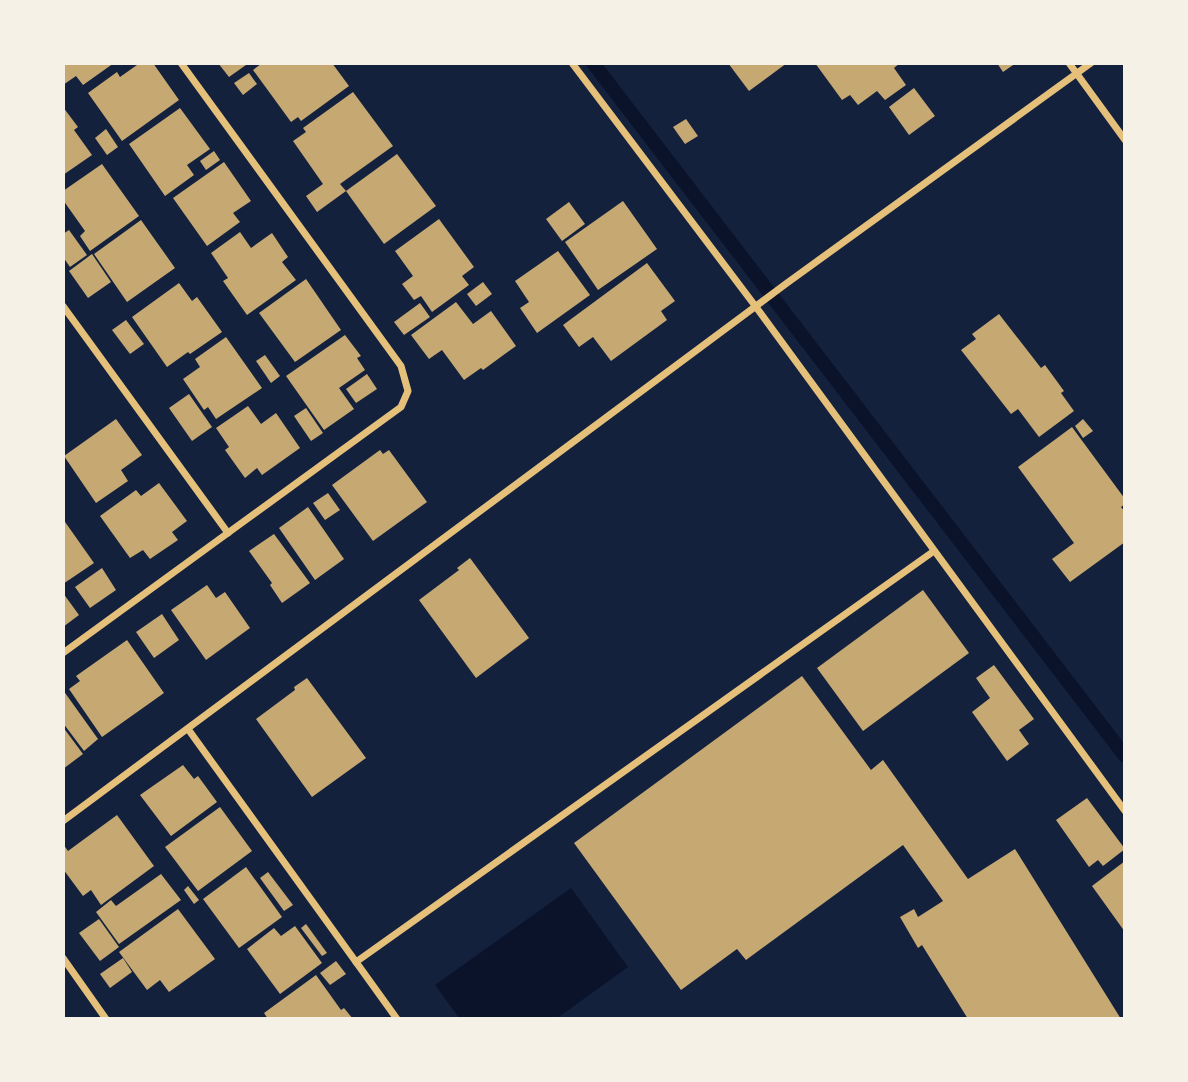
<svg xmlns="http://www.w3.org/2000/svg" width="1188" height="1082" font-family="Roboto,sans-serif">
<rect width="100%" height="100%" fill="#14213d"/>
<polygon fill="#0b132b" points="571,888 628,967 556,1019 460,1019 435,985"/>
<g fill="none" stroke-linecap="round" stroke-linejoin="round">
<polyline stroke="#0b132b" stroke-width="14" points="593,63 1125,756"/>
</g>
<g fill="#c6a872">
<polygon points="63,63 114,63 83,85 76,76 63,85"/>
<polygon points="135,63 153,63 179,100 122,141 88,93 117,72 120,77 137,65"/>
<polygon points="218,63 244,63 246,65 229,77"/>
<polygon points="262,63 332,63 349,86 301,121 298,117 291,122 253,70"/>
<polygon points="728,63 787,63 749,91"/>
<polygon points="815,63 900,63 894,68 906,85 885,100 877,91 858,105 850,95 842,100"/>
<polygon points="997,63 1016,63 1003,72"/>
<polygon points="249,73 257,84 243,95 234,83"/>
<polygon points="914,88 935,116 909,135 889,107"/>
<polygon points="353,92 393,146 340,184 346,191 317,212 306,196 323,184 293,141 306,132 303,128"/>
<polygon points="63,107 78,127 74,130 92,155 63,175"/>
<polygon points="180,108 210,149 187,165 194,175 165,196 129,144"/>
<polygon points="686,119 698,136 685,144 673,127"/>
<polygon points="106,129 118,147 107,155 95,138"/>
<polygon points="214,151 220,160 206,170 200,161"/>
<polygon points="397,154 436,206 384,244 346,191"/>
<polygon points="224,162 251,201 233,213 240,222 207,246 173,198"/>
<polygon points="102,164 139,216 90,251 80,236 85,231 63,200 63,191"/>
<polygon points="623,201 657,249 598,290 565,242"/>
<polygon points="569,202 585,224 562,241 546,219"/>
<polygon points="439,219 474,267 462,276 469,285 432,312 421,296 414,300 402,284 413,276 395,251"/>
<polygon points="141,220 175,268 127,302 94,254"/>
<polygon points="69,230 87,255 70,267 63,257 63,234"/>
<polygon points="240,232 251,248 272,233 288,257 282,262 296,280 247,315 223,281 228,278 211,253"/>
<polygon points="558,251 590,295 537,333 520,308 529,302 515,281"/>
<polygon points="92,254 111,282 88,298 69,271"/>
<polygon points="647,263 675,301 661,311 667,320 611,361 593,337 579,347 563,325"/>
<polygon points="306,279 341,330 295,362 259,313"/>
<polygon points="483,282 492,294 476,306 467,294"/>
<polygon points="179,283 192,301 197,297 222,332 190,354 188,352 167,367 132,317"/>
<polygon points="456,302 473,324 491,311 516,346 483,370 481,368 464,380 442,350 429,359 411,335"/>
<polygon points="420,303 430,317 404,335 394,322"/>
<polygon points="999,314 1041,368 1045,365 1064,391 1061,393 1074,411 1039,437 1018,409 1011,414 961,350 976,339 972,334"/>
<polygon points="126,320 144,344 130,354 112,330"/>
<polygon points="345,335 361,356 357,358 365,370 339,388 354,409 324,430 286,376"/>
<polygon points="226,337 262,388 216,419 208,407 204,410 183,379 200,367 195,359"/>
<polygon points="265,355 280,376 271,383 256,361"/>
<polygon points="367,374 377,389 356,403 346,389"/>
<polygon points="189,394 212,427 192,441 169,408"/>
<polygon points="248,406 261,424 276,413 300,448 262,475 257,468 245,478 225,450 229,447 216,428"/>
<polygon points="306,408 323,433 311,441 294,416"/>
<polygon points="116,419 142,455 121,470 128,481 96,503 64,456"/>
<polygon points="1083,419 1093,431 1083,438 1075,426"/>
<polygon points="1072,427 1125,499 1125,504 1121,507 1125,512 1125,542 1070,582 1052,559 1074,543 1018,467"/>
<polygon points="380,450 383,454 389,450 427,502 373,541 332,485"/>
<polygon points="159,483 187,521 172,532 178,540 150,559 143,550 130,558 100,516 136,490 141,496"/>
<polygon points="328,493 340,510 325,520 313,503"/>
<polygon points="308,507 344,559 315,580 279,528"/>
<polygon points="63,519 94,563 63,584"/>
<polygon points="274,534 310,583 282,603 270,585 272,583 249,551"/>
<polygon points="470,558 529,638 476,678 419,600 459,570 457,568"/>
<polygon points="102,568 116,590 90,608 75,587"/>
<polygon points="207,585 216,598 225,592 250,628 206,660 171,610"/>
<polygon points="923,590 969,653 863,731 817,668"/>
<polygon points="63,593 79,615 63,627"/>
<polygon points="162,614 179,640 154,658 136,632"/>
<polygon points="127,640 164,693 102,737 69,689 80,681 76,676"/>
<polygon points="994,665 1034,719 1019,730 1029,744 1007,761 972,712 990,698 976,678"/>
<polygon points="802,676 871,770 883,760 968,879 1015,849 1121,1019 968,1019 922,945 918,948 900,917 914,909 918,917 943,901 903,845 746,960 737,949 681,990 574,843"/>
<polygon points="307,678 366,758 312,797 256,719 295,690 294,687"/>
<polygon points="63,690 98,739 84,751 63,723"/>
<polygon points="63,727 83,754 63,769"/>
<polygon points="183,765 194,779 198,776 217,802 171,836 140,795"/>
<polygon points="1087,798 1125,849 1103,866 1098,860 1089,867 1056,820"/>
<polygon points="220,807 252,851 198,891 165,847"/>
<polygon points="117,815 154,866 101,905 91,890 83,896 63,869 63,844 68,851"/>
<polygon points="1125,861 1125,932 1092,886"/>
<polygon points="246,867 282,917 239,948 203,899"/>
<polygon points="268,872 293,905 284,911 260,878"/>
<polygon points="161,874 181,900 119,944 96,912 111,900 116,906"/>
<polygon points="188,886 199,900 194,904 184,890"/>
<polygon points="178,909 215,959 169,992 160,980 147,990 119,952"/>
<polygon points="99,919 119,947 100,961 79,933"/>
<polygon points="306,924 327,953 322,956 301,928"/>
<polygon points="295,926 322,963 280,994 247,949 274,928 281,936"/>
<polygon points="123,958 132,972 110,988 100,974"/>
<polygon points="336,961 346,974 330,985 320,973"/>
<polygon points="316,975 341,1010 344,1008 353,1019 268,1019 264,1013"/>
</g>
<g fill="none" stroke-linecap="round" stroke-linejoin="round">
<g stroke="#e5c07b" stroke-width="7">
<polyline points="572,63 756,307 1125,811"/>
<polyline points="1069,63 1125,140"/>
<polyline points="63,306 228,533"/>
<polyline points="63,653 401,407 408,391 401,366 181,63"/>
<polyline points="188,729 356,962"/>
<polyline points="63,821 787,283 1091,63"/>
<polyline points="63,958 106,1019"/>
<polyline points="397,1019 356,962 934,551"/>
</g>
</g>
<rect width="1188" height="1082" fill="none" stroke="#f6f1e7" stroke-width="130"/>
</svg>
